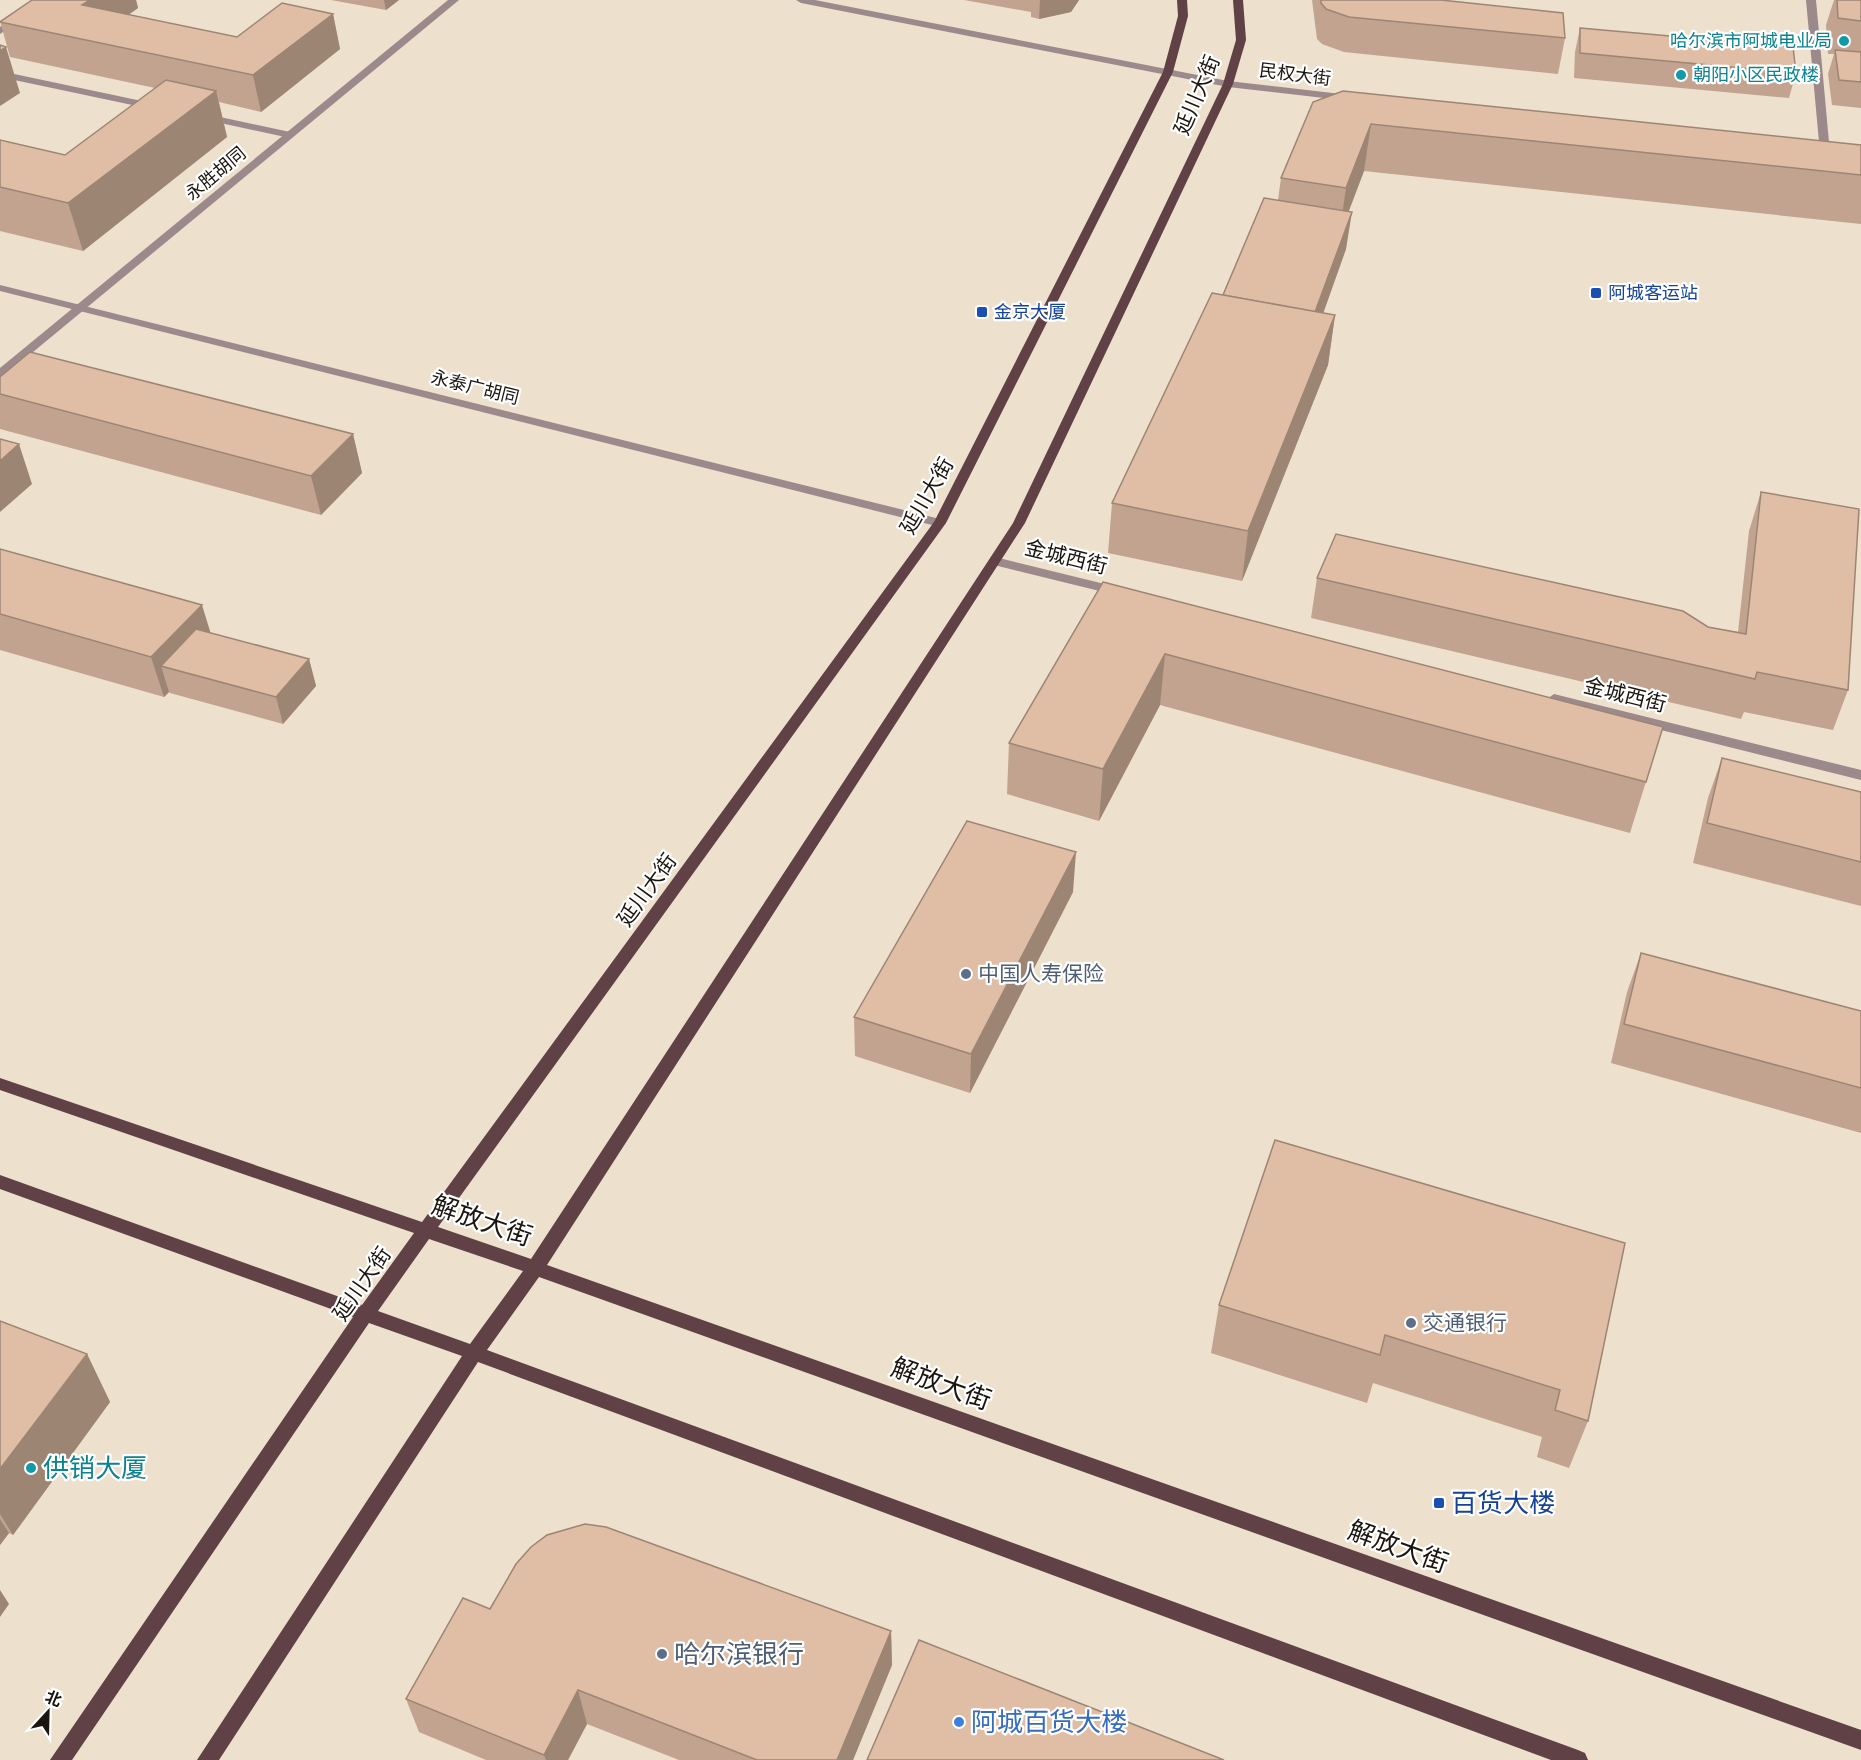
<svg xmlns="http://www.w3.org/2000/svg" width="1861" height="1760" font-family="'Source Sans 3','Noto Sans SC',sans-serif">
<rect width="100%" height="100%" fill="#ede0cd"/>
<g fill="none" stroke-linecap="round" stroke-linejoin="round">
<g fill="#9c898b" fill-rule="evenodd">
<polygon points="40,0 51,0 0,34 0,27"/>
<polygon points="1806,0 1816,0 1830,153 1825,156 1820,153"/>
<polygon points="0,71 156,104 161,107 156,110 0,77"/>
<polygon points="206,114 290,132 295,135 290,138 202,119 201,117"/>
<polygon points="0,285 940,519 946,523 940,527 0,291"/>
<polygon points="995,557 1125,589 1127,592 1120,596 990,564 989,561"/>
<polygon points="1554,694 1861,770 1861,780 1549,702 1547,699"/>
</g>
<polygon fill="#9c898b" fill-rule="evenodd" points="448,0 459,0 4,376 0,378 0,368"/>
<polygon fill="#9c898b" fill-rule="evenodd" points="796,0 815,0 1228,81 1350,95 1355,98 1350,101 1228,87 801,3"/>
<path fill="#604145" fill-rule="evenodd" d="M1177,0H1187L1188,16L1173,72L946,523L438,1227L531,1259L1013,523L1223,84L1236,40L1233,0H1243L1246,40L1233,84L1025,523L547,1265L1861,1730V1750L539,1277L487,1350L1578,1750L1585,1753L1588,1760H1551L478,1362L219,1760H197L462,1356L369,1323L72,1760H50L353,1317L0,1189V1175L362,1305L414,1233L0,1090V1078L422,1222L934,522L1163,72L1178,16ZM429,1239L523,1271L470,1344L378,1311Z"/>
</g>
<g fill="#c1a38f">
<polygon points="32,0 136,0 138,8 128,15 237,37 333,14 340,49 261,112 219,102 227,137 83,251 0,231 0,140 65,155 155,88 10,57 0,21"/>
<polygon points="331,0 399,0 386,10"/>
<polygon points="964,0 1079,0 1071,12 1039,19 1031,17 1031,12"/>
<polygon points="1312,0 1441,0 1565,38 1558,74 1344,52 1322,44 1317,39"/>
<polygon points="1834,0 1861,0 1861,108 1832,105 1828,74 1834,54 1828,54 1826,25"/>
<polygon points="1580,28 1796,73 1789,98 1574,78 1575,52"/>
<polygon points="1313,102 1861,145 1861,224 1364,171 1349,211 1346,249 1323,313 1335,315 1328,365 1242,581 1108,553 1112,503 1278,200 1281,178"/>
<polygon points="0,377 353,434 362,473 321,515 0,429"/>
<polygon points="1761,492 1848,690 1833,730 1744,712 1741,719 1311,618 1317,578 1708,627 1738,632 1749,531"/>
<polygon points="0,549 210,633 309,659 316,686 283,724 170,693 169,692 164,697 0,650"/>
<polygon points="1103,582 1663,727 1630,833 1160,705 1099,821 1007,794 1009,743"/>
<polygon points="1722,758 1861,792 1861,906 1693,863 1708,798"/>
<polygon points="1073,892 970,1093 855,1056 854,1017"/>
<polygon points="1641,953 1861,1011 1861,1133 1611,1063 1627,992"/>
<polygon points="1625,1243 1588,1421 1569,1468 1537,1457 1542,1437 1373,1383 1367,1403 1211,1353 1219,1305"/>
<polygon points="0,1321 87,1354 110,1402 13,1535 9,1533 0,1545"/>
<polygon points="490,1609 891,1631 892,1665 853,1760 679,1760 587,1724 568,1760 486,1760 419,1732 406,1699"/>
</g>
<g fill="#9d8574">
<polygon points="90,0 136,0 138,8 92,41 82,5"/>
<polygon points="384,0 399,0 386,10"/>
<polygon points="1040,0 1079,0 1071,12 1039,19"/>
<polygon points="333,14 340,49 261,112 253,75"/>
<polygon points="6,47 20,93 0,106 0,51"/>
<polygon points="216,91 227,137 83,251 68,203"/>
<polygon points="1371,124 1364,171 1339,236 1346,188"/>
<polygon points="1352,212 1346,249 1307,359 1312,321"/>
<polygon points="1335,315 1328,365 1242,581 1248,531"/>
<polygon points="353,434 362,473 321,515 311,476"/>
<polygon points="19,444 32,484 0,512 0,461"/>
<polygon points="202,605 214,644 161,666 169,692 164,697 151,657"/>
<polygon points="1165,654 1160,705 1099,821 1103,769"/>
<polygon points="309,659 316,686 283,724 276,697"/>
<polygon points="1076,852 1073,892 970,1093 971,1054"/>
<polygon points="87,1354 110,1402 13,1535 0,1514 0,1469"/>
<polygon points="0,1519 9,1533 0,1545"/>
<polygon points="0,1590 9,1604 0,1617"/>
<polygon points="891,1631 892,1665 853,1760 837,1760"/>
<polygon points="578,1690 587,1724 568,1760 546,1760 544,1755"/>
</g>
<g fill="#e0bea6" stroke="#9d8574" stroke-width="1.5">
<polygon points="32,0 90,0 82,5 237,37 282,3 333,14 253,75 0,22"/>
<polygon points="1321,0 1441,0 1563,13 1565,38 1349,17 1326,9 1321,3"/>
<polygon points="1837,0 1861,0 1861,21 1838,18"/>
<polygon points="1580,28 1793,47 1796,73 1580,53"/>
<polygon points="0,45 6,47 0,51"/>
<polygon points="1835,50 1861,52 1861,82 1839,80"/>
<polygon points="166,80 216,91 68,203 0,187 0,140 65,155"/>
<polygon points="1343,91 1861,145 1861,175 1371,124 1346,188 1281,178 1313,102"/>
<polygon points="1264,198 1352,212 1315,312 1223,295"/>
<polygon points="1212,293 1335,315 1248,531 1112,503"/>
<polygon points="30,352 353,434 311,476 0,394 0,377"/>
<polygon points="0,439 19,444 0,461"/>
<polygon points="1761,492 1859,509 1848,690 1757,672 1755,679 1317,578 1336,534 1683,611 1708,627 1746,634"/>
<polygon points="0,549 202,605 151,657 0,614"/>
<polygon points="1103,582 1663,727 1646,782 1165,654 1103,769 1009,743"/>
<polygon points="196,629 309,659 276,697 161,666"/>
<polygon points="1722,758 1861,792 1861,862 1707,823"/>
<polygon points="967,821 1076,852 971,1054 854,1017"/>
<polygon points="1641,953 1861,1011 1861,1088 1624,1024"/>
<polygon points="1275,1140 1625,1243 1588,1421 1555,1410 1560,1390 1385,1335 1380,1355 1219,1305"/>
<polygon points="0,1321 87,1354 0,1469"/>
<polygon points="585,1524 606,1527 891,1631 837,1760 757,1760 578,1690 544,1755 406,1699 463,1598 490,1609 516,1564 531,1547 547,1535"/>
<polygon points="919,1640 1224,1760 867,1760"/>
</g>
<g fill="#0f9aa8" stroke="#fff" stroke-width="2">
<circle cx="1844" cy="41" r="6"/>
<circle cx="1681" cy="75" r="6"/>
<circle cx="31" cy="1468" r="6"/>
</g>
<g fill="#1a4fb4" stroke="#fff" stroke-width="2">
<rect x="1590" y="287" width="12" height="12" rx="3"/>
<rect x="976" y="306" width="12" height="12" rx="3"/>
<rect x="1433" y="1497" width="12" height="12" rx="3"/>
</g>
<g fill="#5c6f8a" stroke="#fff" stroke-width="2">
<circle cx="966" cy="974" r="6"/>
<circle cx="1411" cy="1323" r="6"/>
<circle cx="662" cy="1654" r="6"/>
</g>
<circle fill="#3f7fe0" stroke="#fff" stroke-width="2" cx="959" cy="1722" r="6"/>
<g text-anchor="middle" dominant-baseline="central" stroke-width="4.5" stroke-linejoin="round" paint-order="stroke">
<g font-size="18" fill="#0d838f" stroke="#fff" text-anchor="end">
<text x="1832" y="41">哈尔滨市阿城电业局</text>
<text x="1693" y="75" text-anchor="start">朝阳小区民政楼</text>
</g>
<g font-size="18" fill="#1a150f" stroke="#fff">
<text transform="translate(1295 75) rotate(7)">民权大街</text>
<text transform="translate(216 174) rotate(-40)">永胜胡同</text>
<text transform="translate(475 388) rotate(14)">永泰广胡同</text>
</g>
<g font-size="18" fill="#164399" stroke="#fff" text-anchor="start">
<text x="1608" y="293">阿城客运站</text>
<text x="994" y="312">金京大厦</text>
</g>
<g font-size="21" fill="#1a150f" stroke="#fff">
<text transform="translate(1197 95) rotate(-67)">延川大街</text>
<text transform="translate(927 496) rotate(-60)">延川大街</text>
<text transform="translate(1066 557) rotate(14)">金城西街</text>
<text transform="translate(1625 695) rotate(14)">金城西街</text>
<text transform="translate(647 890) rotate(-54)">延川大街</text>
<text transform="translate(362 1284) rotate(-55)">延川大街</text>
</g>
<g font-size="21" fill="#4e5e75" stroke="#fff" text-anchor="start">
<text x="978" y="974">中国人寿保险</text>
<text x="1423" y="1323">交通银行</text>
</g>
<g font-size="26" fill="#1a150f" stroke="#fff">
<text transform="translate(482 1221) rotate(19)">解放大街</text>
<text transform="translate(941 1384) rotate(20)">解放大街</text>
<text transform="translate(1398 1547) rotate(20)">解放大街</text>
</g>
<g font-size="26" fill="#0d838f" stroke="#fff" text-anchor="start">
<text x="43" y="1468">供销大厦</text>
</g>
<g font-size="26" fill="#164399" stroke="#fff" text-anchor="start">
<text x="1451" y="1503">百货大楼</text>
</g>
<g font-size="26" fill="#4e5e75" stroke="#fff" text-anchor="start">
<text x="674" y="1654">哈尔滨银行</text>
</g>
<g font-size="26" fill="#366cbe" stroke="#fff" text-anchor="start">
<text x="971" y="1722">阿城百货大楼</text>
</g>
</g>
<g transform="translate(48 1712) rotate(22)" stroke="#ffffff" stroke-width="4.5" paint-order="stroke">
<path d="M0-4.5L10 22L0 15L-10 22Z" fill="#1a150f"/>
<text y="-9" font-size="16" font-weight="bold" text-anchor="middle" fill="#1a150f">北</text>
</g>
</svg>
